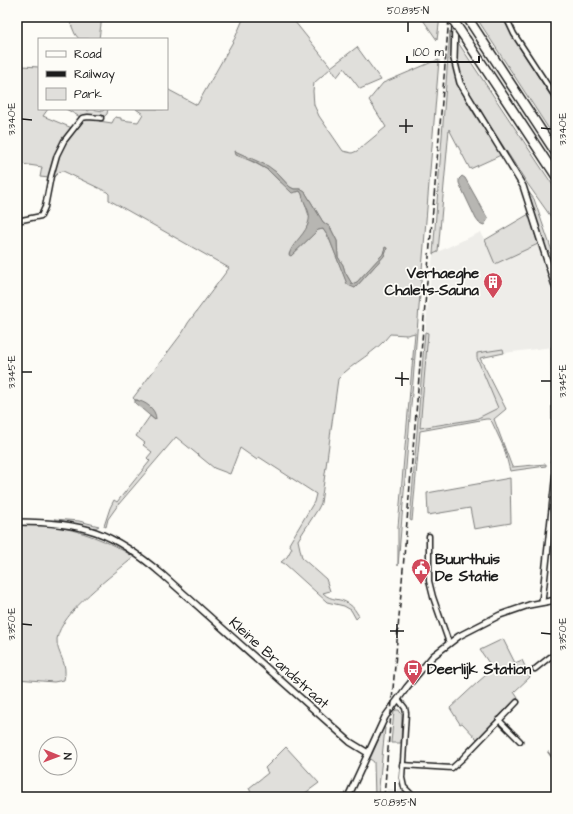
<svg xmlns="http://www.w3.org/2000/svg" width="573" height="814" font-family="'Architects Daughter',sans-serif">
<rect width="100%" height="100%" fill="#fdfcf7"/>
<filter id="ink" filterUnits="userSpaceOnUse"><feTurbulence type="fractalNoise" baseFrequency=".025" numOctaves="2"/><feDisplacementMap in="SourceGraphic" scale="8" xChannelSelector="R" yChannelSelector="G"/><feConvolveMatrix kernelMatrix="1 2 1 2 8 2 1 2 1" color-interpolation-filters="sRGB"/></filter>
<g filter="url(#ink)">
<g fill="#eeede9">
<polygon points="481,232 495,263 538,244 556,300 556,327 553,347 504,353 503,350 477,353 477,358 498,408 476,419 420,428 428,333 425,332 433,254"/>
<polygon points="387,789 404,790 410,797 387,797"/>
</g>
<g fill="#e0dfdb" stroke="#7e7e7c" fill-rule="evenodd">
<polygon points="68,17 102,17 99,39 79,39 75,34"/>
<path d="M244,17H291L331,67L357,47L381,80L360,89L344,68L337,77L331,68L314,83L313,91L314,105L319,116L343,151L352,153L357,151L386,127L369,100L383,83L432,62L439,60L398,566V527L415,333L407,335L390,334C376,353 353,362 338,379L321,503L318,509L298,540L302,558L326,579L330,591L323,593C332,602 340,597 349,604C354,607 356,612 359,616L356,619L351,610L344,606L327,602L285,564L281,562L287,557L292,548L289,544L314,502L316,494L259,457L257,460L240,448L230,474L214,468L176,437L118,505L108,519L106,527L104,526L110,508L114,500L117,502L150,461L147,458L152,452L143,445L145,443L136,436L150,416L155,420L138,400H135L133,398L183,332L188,323L229,268L109,200V194L107,192L63,171L59,172L52,179L58,155L83,116L80,117L66,109H87V110L88,111L91,109L103,111L104,109H108L107,114L99,121L112,123L115,117L121,118V120L138,122L143,114L136,109H167V89L197,105L235,38ZM236,153L276,172L290,187L294,189H300L305,192L323,222L330,227L337,241L338,257L343,265L345,272L352,284L357,282L383,254L385,248H387L384,256L355,288L347,283L329,238L323,229L318,230L291,256L289,254L306,230L310,219L302,194L300,191L297,192L279,181L268,170Z"/>
<polygon points="421,17 440,17 437,40"/>
<polygon points="476,17 502,17 523,53 556,104 556,140"/>
<path d="M450,31C453,37 451,46 451,52C452,62 454,71 457,80C464,103 488,133 501,155L470,169L449,129L438,252L433,254Z"/>
<polygon points="457,41 556,190 556,224 527,183 467,90 459,72 457,56"/>
<polygon points="22,66 39,67 39,109 48,109 43,116 72,128 55,156 49,178 40,177 42,167 22,164 20,159 17,157 17,71 22,71"/>
<polygon points="528,191 534,199 536,205 551,248 556,271 550,253 546,249"/>
<polygon points="529,214 538,244 495,264 485,240"/>
<polygon points="425,332 428,333 420,428 476,419 498,408 477,358 477,353 503,349 504,353 480,358 506,409 494,419 512,467 546,464 546,466 510,471 504,448 492,422 489,419 486,419 420,431 412,521 410,520"/>
<polygon points="551,347 553,347 554,348 555,457 555,460 550,462 552,457"/>
<polygon points="510,478 511,523 474,529 470,508 428,515 427,493"/>
<polygon points="54,519 79,521 99,526 95,528"/>
<path d="M17,525C28,525 40,524 51,526C80,530 109,541 134,557C114,574 61,612 57,639C56,654 69,662 64,680L54,682L17,679Z"/>
<polygon points="503,639 515,663 522,660 530,677 514,692 518,698 477,739 462,723 460,724 450,708 478,682 493,669 480,650"/>
<polygon points="396,710 399,710 402,715 401,743 391,743 394,711"/>
<polygon points="384,727 385,728 378,797 375,797 374,762 370,759"/>
<polygon points="286,747 319,783 304,794 306,797 253,797 249,788 268,773 265,768"/>
</g>
<g fill="#b7b6b2" stroke="#797876">
<path d="M235,151L268,166L276,172L290,187L294,189H300L305,192L323,222L330,227L337,241L338,257L343,265L345,272L352,284L357,282L383,254L385,247L387,248L384,256L355,288L350,286L347,284L329,238L323,229L318,230L291,256L289,255C292,242 307,234 309,220C311,211 303,203 302,194L300,191L292,193L268,170L254,162L236,155Z"/>
<polygon points="462,176 465,178 488,219 484,225 479,223 476,219 459,183 459,179"/>
<path d="M135,400C145,401 156,409 156,419L155,420L135,403Z"/>
</g>
<g fill="none" stroke-linecap="round" stroke-linejoin="round">
<polyline stroke="#797876" stroke-width="1.5" points="548,752 556,763"/>
<defs>
<g id="minor">
<polyline points="506,17 514,34 556,98"/>
<polyline points="17,221 41,216 45,207 51,176 57,155 64,141 82,118 88,117 101,118"/>
<polyline points="429,536 429,581 433,597 449,643"/>
<polyline points="535,669 550,657 556,656"/>
<polyline points="398,699 405,708 406,713 402,778 404,787 414,797"/>
<polyline points="499,720 520,741"/>
<polyline points="402,765 452,768 462,759 517,702"/>
</g>
<g id="tertiary">
<polyline points="455,24 454,59 460,83 523,186 556,289"/>
<path d="M17,522C83,522 112,531 163,575L350,742L368,753"/>
<polyline points="542,602 556,472"/>
<polyline points="348,797 385,717 407,687 433,656 459,636 500,615 529,605 556,600"/>
</g>
<g id="motorway">
<polyline points="467,17 556,153"/>
<polyline points="467,41 556,176"/>
</g>
</defs>
<use href="#minor" stroke="#1c1c1c" stroke-width="7"/>
<use href="#tertiary" stroke="#1c1c1c" stroke-width="8"/>
<use href="#motorway" stroke="#1c1c1c" stroke-width="11"/>
<use href="#minor" stroke="#fdfcf7" stroke-width="4"/>
<use href="#tertiary" stroke="#fdfcf7" stroke-width="5"/>
<use href="#motorway" stroke="#fdfcf7" stroke-width="8"/>
<polyline stroke="#1c1c1c" stroke-width="1.5" stroke-dasharray="6 3" stroke-linecap="butt" points="384,797 449,17"/>
<defs>
<polyline id="motorway-bridge" points="451,17 467,41"/>
</defs>
<use href="#motorway-bridge" stroke="#1c1c1c" stroke-width="11" stroke-linecap="butt"/>
<use href="#motorway-bridge" stroke="#fdfcf7" stroke-width="8"/>
</g>
</g>
<path fill="none" stroke="#1c1c1c" stroke-width="1.5" d="M408,32V22M22,119L32,120M399,126H413M541,128L551,129M406,133V119M22,372H32M395,378L409,379M541,381H551M402,386V372M22,624L32,625M390,631H404M541,633L551,634M397,638V624M395,792V782"/>
<defs>
<symbol id="building-pin" viewBox="-11 -11 22 30"><path d="M0 17L-7.5 6A9.5 9.5 0 1 1 7.5 6Z" fill="#d1495b" stroke="#fdfcf7"/><path d="M-4-6H4V6H1V3H-1V6H-4ZM-2.5-4.3h1.7v1.8h-1.7ZM.8-4.3h1.7v1.8H.8ZM-2.5-1h1.7V.8h-1.7ZM.8-1h1.7V.8H.8Z" fill="#fff"/></symbol>
<symbol id="civic-pin" viewBox="-11 -11 22 30"><path d="M0 17L-7.5 6A9.5 9.5 0 1 1 7.5 6Z" fill="#d1495b" stroke="#fdfcf7"/><path d="M-.6-6.5H3V-4.5H.6V-3L4-1V1h2V6H-6V1h2V-1L-.6-3ZM-1.2 2.5V6h2.4V2.5Z" fill="#fff"/></symbol>
<symbol id="bus-pin" viewBox="-11 -11 22 30"><path d="M0 17L-7.5 6A9.5 9.5 0 1 1 7.5 6Z" fill="#d1495b" stroke="#fdfcf7"/><path d="M-5-6H5V4H4V6H2V4H-2V6H-4V4H-5ZM-3.5-4V0h7V-4ZM-3.5 1.2v1.5H-2V1.2ZM2 1.2v1.5H3.5V1.2Z" fill="#fff"/></symbol>
</defs>
<g fill-rule="evenodd">
<use href="#building-pin" x="482" y="271" width="22" height="30"/>
<use href="#civic-pin" x="410" y="557" width="22" height="30"/>
<use href="#bus-pin" x="402" y="658" width="22" height="30"/>
</g>
<g text-anchor="middle" dominant-baseline="central" stroke-width="3.5" stroke-linejoin="round" paint-order="stroke">
<g font-size="15" font-weight="bold" fill="#1c1c1c" stroke="#fdfcf7" text-anchor="start">
<text x="479" y="273" text-anchor="end">Verhaeghe<tspan x="479" dy="17">Chalets-Sauna</tspan></text>
<text x="435" y="559">Buurthuis<tspan x="435" dy="17">De Statie</tspan></text>
<text x="427" y="669">Deerlijk Station</text>
</g>
<g font-size="15" fill="#1c1c1c" stroke="#fdfcf7">
<text transform="translate(279 663) rotate(42)">Kleine Brandstraat</text>
</g>
</g>
<rect width="573" height="814" fill="none" stroke="#fdfcf7" stroke-width="44"/>
<rect x="38" y="38" width="130" height="72" fill="#fdfcf7" stroke="#a3a29f"/>
<rect x="46" y="51" width="20" height="6" fill="#fdfcf7" stroke="#a3a29f"/>
<text x="74" y="58" font-size="12" fill="#1c1c1c">Road</text>
<rect x="46" y="71" width="20" height="6" fill="#1c1c1c" stroke="#a3a29f"/>
<text x="74" y="78" font-size="12" fill="#1c1c1c">Railway</text>
<rect x="46" y="88" width="20" height="12" fill="#e0dfdb" stroke="#a3a29f"/>
<text x="74" y="98" font-size="12" fill="#1c1c1c">Park</text>
<g transform="translate(58 756) rotate(91)"><circle r="19" fill="#fdfcf7" stroke="#a3a29f"/>
<path d="M0-3L7 15L0 10L-7 15Z" fill="#d1495b"/>
<text y="-6" font-size="11" font-weight="bold" text-anchor="middle" fill="#1c1c1c">N</text>
</g>
<path d="M407 56v6h72v-6" fill="none" stroke="#1c1c1c" stroke-width="2"/>
<text x="413" y="56" font-size="12" fill="#1c1c1c" stroke="#fdfcf7" stroke-width="3" paint-order="stroke">100 m</text>
<rect x="22" y="22" width="529" height="770" fill="none" stroke="#1c1c1c" stroke-width="1.5"/>
<g font-size="10" text-anchor="middle" fill="#1c1c1c">
<text x="408" y="14">50.835°N</text>
<text transform="translate(11 119) rotate(-90)" y="4">3.340°E</text>
<text transform="translate(562 129) rotate(-90)" y="4">3.340°E</text>
<text transform="translate(11 372) rotate(-90)" y="4">3.345°E</text>
<text transform="translate(562 381) rotate(-90)" y="4">3.345°E</text>
<text transform="translate(11 624) rotate(-90)" y="4">3.350°E</text>
<text transform="translate(562 634) rotate(-90)" y="4">3.350°E</text>
<text x="395" y="806">50.835°N</text>
</g>
</svg>
